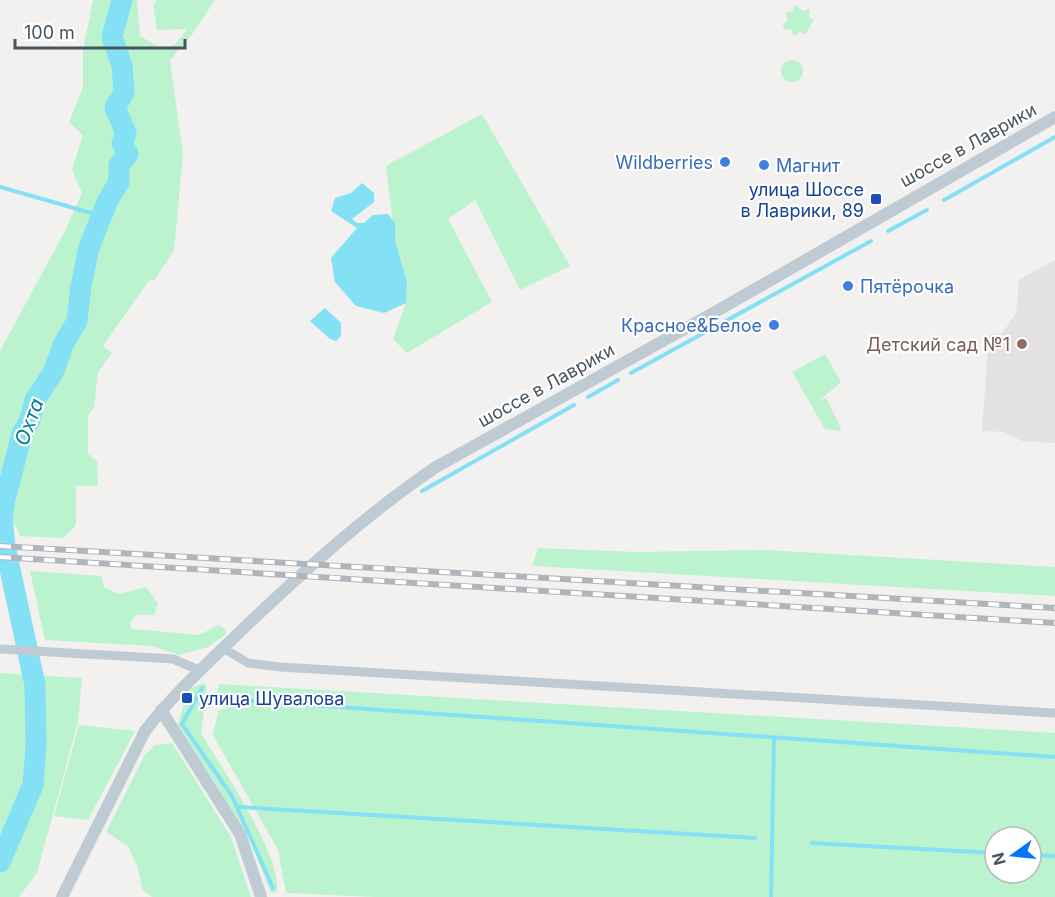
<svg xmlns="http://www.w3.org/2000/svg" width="1055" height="897" font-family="Inter,sans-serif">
<rect width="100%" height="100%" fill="#f3f0f0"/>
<polygon fill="#e4e1e2" points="1055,260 1055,443 1022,441 1004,432 982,431 989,334 1002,334 1016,313 1019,280"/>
<g fill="#bbf3cf" fill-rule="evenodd">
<polygon points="93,0 137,0 140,36 162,49 174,45 188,29 157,30 153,5 157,0 215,0 193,33 170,60 183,155 174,250 154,281 150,279 103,346 112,353 98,372 94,407 88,416 88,454 97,461 98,486 76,486 76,525 63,538 20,536 16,525 0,525 0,351 65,231 82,193 72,170 83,135 69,122 83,87 83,50"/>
<polygon points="796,5 803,11 810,9 809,17 814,20 805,35 800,32 794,36 791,29 787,30 782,27 788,20 785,13 792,11"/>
<circle cx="792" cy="71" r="11"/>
<polygon points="482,114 570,266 520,290 475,200 448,219 492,302 407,353 393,339 406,303 407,282 395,240 386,166"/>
<polygon points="825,354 841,382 820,400 826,398 841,428 840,431 825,429 792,372"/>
<polygon points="538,548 636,552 766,550 1055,567 1055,596 532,566"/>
<polygon points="30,571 101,576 104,587 119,594 146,587 158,604 154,615 136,615 130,623 132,629 199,635 219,625 225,629 226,634 208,647 179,655 152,646 45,640"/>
<polygon points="0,673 82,678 78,722 37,873 19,897 0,897"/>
<path d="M204,683L207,686L201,733C221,767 282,855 277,892L271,893L248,835L178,725L188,689Z"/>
<path d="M219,684L1055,733V897H375L286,893L278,850L213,735L218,711L227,708L216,694ZM995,837H1031V873H995Z"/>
<polygon points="79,725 135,731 88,820 54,816"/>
<polygon points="172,743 231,837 251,897 152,897 142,889 138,868 128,846 106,832 145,755 155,745"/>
</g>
<g fill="#84e0f4">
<polygon points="362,183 374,193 374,202 352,219 357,223 364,223 373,215 388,214 395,223 395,240 407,282 406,303 384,313 356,306 335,282 331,258 357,228 331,211 335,198 351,193"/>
<polygon points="325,308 341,323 341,336 336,341 330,339 310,321"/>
</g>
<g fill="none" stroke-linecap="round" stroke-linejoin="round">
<g stroke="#84e0f4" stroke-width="4">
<polyline points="0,187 102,216"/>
<polyline points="944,200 1055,137"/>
<polyline points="888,231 927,210"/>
<polyline points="631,373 871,241"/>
<polyline points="588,397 618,380"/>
<polyline points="422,491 574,405"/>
<polyline points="202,688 182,724 232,796 273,888"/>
<polyline points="197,697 1055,757"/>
<polyline points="238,807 755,838"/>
<polyline points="812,843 995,853"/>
<polyline points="1031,855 1055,856"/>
<polyline points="771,897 774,739"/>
</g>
<polyline stroke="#84e0f4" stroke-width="21" points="0,862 33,785 36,746 35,685 5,546 2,518 5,499 22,434 30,420 35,400 54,371 63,345 77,321 81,286 89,247 108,200 119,182 119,165 128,154 122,143 126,133 115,108 124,92 122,66 112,37 122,0"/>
<g stroke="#bfcbd3" stroke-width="9">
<polyline points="223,648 248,663 280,667 1055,713"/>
<polyline points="0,649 173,659 199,670"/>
</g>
<g stroke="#bfcbd3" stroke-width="12">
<polyline points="161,710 240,834 261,897"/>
<path d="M62,897L145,731C175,692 211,660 246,626C306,569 368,513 436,467L715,312L1055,117"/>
</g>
<defs>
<g id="rail">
<polyline points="0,546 1055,608"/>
<polyline points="0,557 1055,623"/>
</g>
</defs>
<use href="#rail" stroke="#b1b5bb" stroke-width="6"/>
<use href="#rail" stroke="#fff" stroke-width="4" stroke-dasharray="11" stroke-linecap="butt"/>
</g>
<g fill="#3f7fe0" stroke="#fff" stroke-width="2">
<circle cx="725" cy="162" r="6"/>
<circle cx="764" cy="165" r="6"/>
<circle cx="848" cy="286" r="6"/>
<circle cx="774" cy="325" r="6"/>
</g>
<g fill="#1a4fb4" stroke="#fff" stroke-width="2">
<rect x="870" y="193" width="12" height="12" rx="3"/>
<rect x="181" y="692" width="12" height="12" rx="3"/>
</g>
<circle fill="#8d6e63" stroke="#fff" stroke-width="2" cx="1022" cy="344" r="6"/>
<g text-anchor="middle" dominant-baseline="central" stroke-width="4.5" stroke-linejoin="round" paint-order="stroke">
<g font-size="18" fill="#46545f" stroke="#fff">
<text transform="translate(968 145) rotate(-29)">шоссе в Лаврики</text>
<text transform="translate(546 385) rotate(-29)">шоссе в Лаврики</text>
</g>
<g font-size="18" fill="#366cbe" stroke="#fff" text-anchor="end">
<text x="713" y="162">Wildberries</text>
<text x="776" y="165" text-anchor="start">Магнит</text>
<text x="860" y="286" text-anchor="start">Пятёрочка</text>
<text x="762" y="325">Красное&amp;Белое</text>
</g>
<g font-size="18" fill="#164399" stroke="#fff" text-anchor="end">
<text x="864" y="189">улица Шоссе<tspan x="864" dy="21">в Лаврики, 89</tspan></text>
<text x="199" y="698" text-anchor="start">улица Шувалова</text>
</g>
<g font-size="18" fill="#785e54" stroke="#fff" text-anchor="end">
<text x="1010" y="344">Детский сад №1</text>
</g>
<g font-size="20" font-style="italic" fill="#037b97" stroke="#fff">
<text transform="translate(29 422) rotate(-70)">Охта</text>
</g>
</g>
<g transform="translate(1013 855) rotate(255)"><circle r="28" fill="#ffffff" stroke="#b5bbbf" stroke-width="1.5"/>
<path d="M0-4.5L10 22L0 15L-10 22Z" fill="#0875f4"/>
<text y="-9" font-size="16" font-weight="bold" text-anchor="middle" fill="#46545f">N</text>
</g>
<path d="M15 39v9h170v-9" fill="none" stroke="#46545f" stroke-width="3"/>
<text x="24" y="39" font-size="18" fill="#46545f" stroke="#ffffff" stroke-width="4.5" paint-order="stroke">100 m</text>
</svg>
